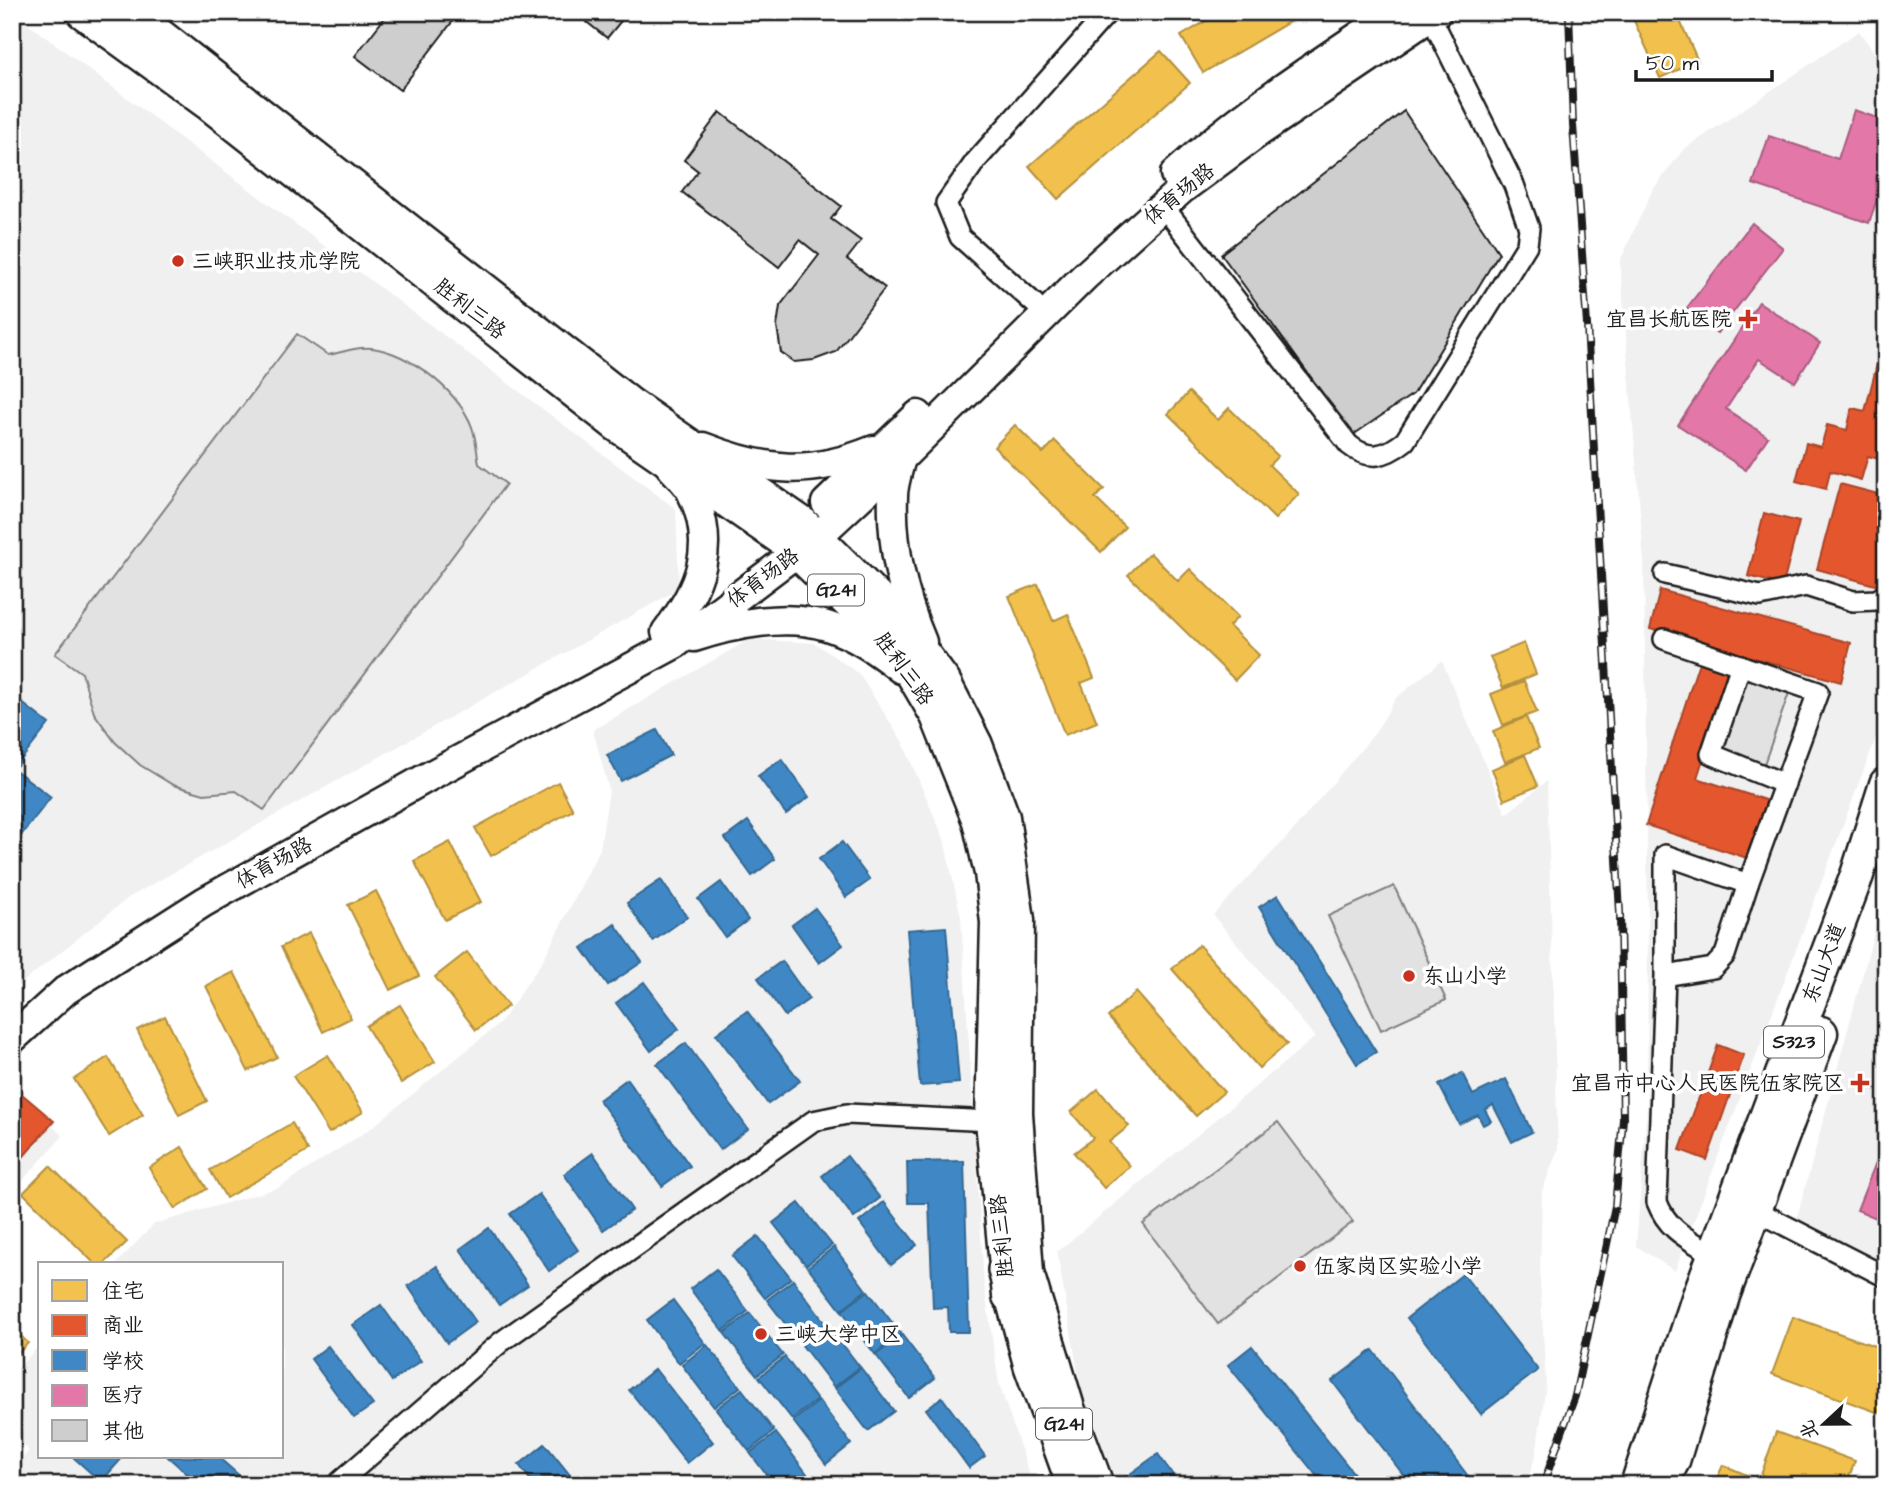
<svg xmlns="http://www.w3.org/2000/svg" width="1898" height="1497" font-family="'Architects Daughter','LXGW WenKai TC',sans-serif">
<rect width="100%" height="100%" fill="#fff"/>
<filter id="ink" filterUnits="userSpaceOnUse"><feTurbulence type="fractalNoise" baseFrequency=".0143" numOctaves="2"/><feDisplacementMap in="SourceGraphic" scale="14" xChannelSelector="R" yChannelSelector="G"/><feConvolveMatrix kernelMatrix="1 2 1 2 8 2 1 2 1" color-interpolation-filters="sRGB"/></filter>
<g filter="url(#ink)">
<g fill="#f0f0f0">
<polygon points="12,12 676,509 679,589 128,898 12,991"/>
<polygon points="1859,31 1886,69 1886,711 1675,1271 1636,1246 1647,1106 1648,930 1644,562 1620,261 1652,191 1683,150"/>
<polygon points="750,639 815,643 859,674 902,741 944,839 961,917 984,1284 999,1384 1033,1485 12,1485 12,1470 29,1451 12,1431 12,1374 40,1345 40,1457 282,1457 282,1264 116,1264 154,1224 278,1188 370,1129 500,1023 543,960 600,849 609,790 593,730"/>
<polygon points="1442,661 1506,814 1547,781 1558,1149 1542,1192 1540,1279 1546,1385 1536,1454 1526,1485 1114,1485 1102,1458 1083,1400 1057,1252 1315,1037 1213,915 1291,833 1375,733 1396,698"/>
<polygon points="1886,898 1886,1288 1791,1240 1876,925"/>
<polygon points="12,1087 63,1136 12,1192"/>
</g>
<g fill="#e2e2e2" stroke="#7f7f7f" stroke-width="2">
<path d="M297,334L328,355C339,353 350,349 361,348C400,344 459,390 472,427C476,438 477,452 479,464L506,484L264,810L236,791L204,794L173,785L140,765L115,742L94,713L82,673L55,654Z"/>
<polygon points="1743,673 1790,690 1763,767 1717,750"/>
<polygon points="1394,886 1446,1000 1381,1030 1328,916"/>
<polygon points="1278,1122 1353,1222 1218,1324 1143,1224"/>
</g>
<g fill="#f2c14e" stroke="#b2903f" stroke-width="2">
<polygon points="1221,12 1297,12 1299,16 1203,73 1181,36"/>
<polygon points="1630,12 1676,12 1698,61 1660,78"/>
<polygon points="1161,51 1190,83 1058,199 1029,166"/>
<polygon points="1189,392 1218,420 1229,408 1278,456 1269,465 1299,494 1275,519 1168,414"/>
<polygon points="1015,425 1043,453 1055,441 1104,489 1095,498 1125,527 1101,552 994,447"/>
<polygon points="1150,553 1178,581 1190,569 1238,617 1229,626 1259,655 1235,680 1128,575"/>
<polygon points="1038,584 1053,621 1068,614 1094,678 1081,683 1097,722 1065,735 1009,596"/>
<polygon points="1524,643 1536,674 1503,688 1490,657"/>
<polygon points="1524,681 1537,712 1503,725 1491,694"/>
<polygon points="1526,717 1539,748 1505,762 1493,731"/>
<polygon points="1525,755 1538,786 1504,800 1492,769"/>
<polygon points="558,782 573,810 491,856 475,828"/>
<polygon points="450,842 481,902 445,920 414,861"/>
<polygon points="376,891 419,976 390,990 348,905"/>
<polygon points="309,933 351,1018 323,1032 281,947"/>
<polygon points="1199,945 1287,1044 1259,1068 1172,969"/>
<polygon points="467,952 508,1006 476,1030 435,977"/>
<polygon points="234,972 277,1057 248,1071 206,986"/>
<polygon points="1136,992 1224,1092 1196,1116 1108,1017"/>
<polygon points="400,1005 435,1062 401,1083 366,1026"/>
<polygon points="165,1016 207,1101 179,1115 137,1030"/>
<polygon points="328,1055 363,1112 329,1133 293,1076"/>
<polygon points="108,1057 143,1115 109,1136 74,1079"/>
<polygon points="1098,1089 1129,1126 1109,1142 1130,1166 1104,1188 1074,1153 1093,1138 1071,1112"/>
<polygon points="292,1123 308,1151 226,1198 210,1170"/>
<polygon points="182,1147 207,1189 175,1209 149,1168"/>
<polygon points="50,1166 127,1242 104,1264 95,1264 23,1193"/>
<polygon points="1793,1317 1886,1350 1886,1394 1879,1413 1772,1374"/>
<polygon points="12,1327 28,1343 12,1360"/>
<polygon points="1776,1432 1855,1461 1846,1485 1789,1485 1761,1475"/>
<polygon points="1723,1465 1759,1480 1757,1485 1714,1485"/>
</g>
<g fill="#e4572e" stroke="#a84529" stroke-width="2">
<polygon points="1886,329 1886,406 1881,424 1886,426 1886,461 1868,456 1861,480 1830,471 1826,489 1796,481 1806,443 1821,447 1827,425 1847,430 1852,408 1865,411"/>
<polygon points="1840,484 1886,496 1886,573 1882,587 1817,569"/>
<polygon points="1764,513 1799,522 1783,585 1748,576"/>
<polygon points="1660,590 1851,643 1841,682 1650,629"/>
<polygon points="1699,662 1731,673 1697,778 1774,803 1756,861 1646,825"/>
<polygon points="1718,1045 1744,1055 1707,1160 1680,1150"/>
<polygon points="22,1094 54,1121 12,1170 12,1105"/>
</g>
<g fill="#3f88c5" stroke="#346892" stroke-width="2">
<polygon points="12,695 49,724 14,769 51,797 12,847"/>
<polygon points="657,730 671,755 621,781 607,755"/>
<polygon points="782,759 809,797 786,814 758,776"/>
<polygon points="748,821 775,859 752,876 725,838"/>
<polygon points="842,842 870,880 846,897 819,859"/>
<polygon points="661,880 687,917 653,941 627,903"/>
<polygon points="721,882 748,920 725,937 698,899"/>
<polygon points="1278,895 1376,1052 1357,1064 1259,907"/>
<polygon points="815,908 843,945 819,963 792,925"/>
<polygon points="615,924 642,962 608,985 582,948"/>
<polygon points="946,927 959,1083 920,1086 907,930"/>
<polygon points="782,961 809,999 785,1016 758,978"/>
<polygon points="644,982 679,1029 651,1051 616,1003"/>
<polygon points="747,1011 800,1081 768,1104 716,1034"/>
<polygon points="686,1043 748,1129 720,1150 657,1064"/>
<polygon points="1462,1073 1473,1095 1506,1079 1532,1132 1512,1142 1493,1105 1485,1110 1491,1121 1483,1125 1478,1115 1459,1124 1439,1085"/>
<polygon points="627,1079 690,1166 662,1186 599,1100"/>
<polygon points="593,1153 632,1210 603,1230 564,1174"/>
<polygon points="847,1156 880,1198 854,1218 822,1176"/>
<polygon points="964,1161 969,1332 949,1332 948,1307 933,1308 929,1203 908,1203 907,1162"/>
<polygon points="539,1194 578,1250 549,1271 510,1214"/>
<polygon points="884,1202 917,1245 891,1265 859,1222"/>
<polygon points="799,1203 832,1245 806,1265 773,1223"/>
<polygon points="489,1228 528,1285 499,1305 460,1249"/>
<polygon points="758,1236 791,1278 765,1298 732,1256"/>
<polygon points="834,1247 866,1290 841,1310 808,1267"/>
<polygon points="437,1266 476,1322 447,1343 408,1286"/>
<polygon points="716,1269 748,1311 723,1331 690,1289"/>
<polygon points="1463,1274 1538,1370 1481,1414 1407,1318"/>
<polygon points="793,1280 825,1323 800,1343 767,1300"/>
<polygon points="868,1291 901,1334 875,1354 842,1311"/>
<polygon points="673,1300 705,1343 679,1363 647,1320"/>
<polygon points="381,1305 421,1361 392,1381 353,1325"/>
<polygon points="750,1313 783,1355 757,1375 724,1333"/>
<polygon points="827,1324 860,1367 834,1387 801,1344"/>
<polygon points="902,1335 935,1378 909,1398 876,1355"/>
<polygon points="707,1345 740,1387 714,1407 682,1365"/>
<polygon points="328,1346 373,1405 354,1418 311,1359"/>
<polygon points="1252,1346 1363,1485 1324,1485 1228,1365"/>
<polygon points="1373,1350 1471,1480 1465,1485 1411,1485 1332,1381"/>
<polygon points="785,1357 817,1400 792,1419 759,1377"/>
<polygon points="861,1368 894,1411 868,1431 835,1388"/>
<polygon points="655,1369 713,1442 687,1463 629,1390"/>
<polygon points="742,1389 774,1431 749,1451 716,1409"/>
<polygon points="942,1397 985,1456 969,1468 926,1409"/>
<polygon points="819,1401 851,1444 826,1464 793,1421"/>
<polygon points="776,1433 808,1475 796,1485 774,1485 750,1453"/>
<polygon points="545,1444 578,1485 534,1485 519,1465"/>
<polygon points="1158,1454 1180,1485 1127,1485 1123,1479"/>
<polygon points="73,1457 123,1457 101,1482"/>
<polygon points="168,1457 218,1457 250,1485 200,1485"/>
<polygon points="995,1476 999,1485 979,1485"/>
</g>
<g fill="#e377a8" stroke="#a75c7e" stroke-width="2">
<polygon points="1854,110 1886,121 1886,172 1869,223 1753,184 1769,136 1838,159"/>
<polygon points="1752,223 1783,248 1717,333 1686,309"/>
<polygon points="1759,302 1820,343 1795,382 1759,359 1726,409 1768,437 1746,470 1678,425"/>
<polygon points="1886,1137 1886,1222 1857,1210"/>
</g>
<g fill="#cecece" stroke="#1c1c1c" stroke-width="2">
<polygon points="389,12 459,13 400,90 355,56"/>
<polygon points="574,12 620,12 625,16 607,38"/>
<polygon points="1404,111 1499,253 1413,394 1353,435 1221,254"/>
<polygon points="720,112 841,206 831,219 861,241 847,259 885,288 836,352 814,360 794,362 781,353 777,326 780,306 819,255 800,240 779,267 682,192 698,171 684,160"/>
</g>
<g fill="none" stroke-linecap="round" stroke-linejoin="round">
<defs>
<g id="minor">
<path d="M1163,206L1349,445C1369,461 1385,457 1405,441L1527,245L1529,228L1514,185L1431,17"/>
<polyline points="1035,304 960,237 946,203 975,162 1108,12"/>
<polyline points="1665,574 1760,596 1806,586 1853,601 1877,600 1886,594"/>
<polyline points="1664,639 1818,692 1748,884"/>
<polyline points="1741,665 1711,754 1785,784"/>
<path d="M1665,976L1713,968L1725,955L1748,884L1665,855V976L1657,1202C1668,1231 1689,1239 1714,1255"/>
<polyline points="1755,1210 1886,1277"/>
<polyline points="336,1485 501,1342 813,1121 847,1114 992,1121"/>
</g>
<g id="secondary">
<path d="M1175,174C1242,112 1320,63 1395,12"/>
<path d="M703,447C767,472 810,476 874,450"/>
<path d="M901,458C898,470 893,484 893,496C891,545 903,597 922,642"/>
<polyline points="826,503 918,415"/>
<path d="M666,632C700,589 718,545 691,491C686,482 677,474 670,466"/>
<path d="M694,637C733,624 787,613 827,626C855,635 878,651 901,669"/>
<polyline points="12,1039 66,990 204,902 435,773 675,644 817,537 888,471 1085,276 1182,189 1259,132 1437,12"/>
</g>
<g id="primary">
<polyline points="83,12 208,103 617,425 788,543 879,632 910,670 937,716 979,821 991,873 997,922 992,1121 1009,1296"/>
<polyline points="130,12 631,405 803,524 896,617 944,682 976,745 1003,817 1018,920 1016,1113 1027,1273 1068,1408 1097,1485"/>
<polyline points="1637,1485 1698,1298 1857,875 1886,784"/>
<polyline points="1660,1485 1673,1461 1723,1296 1821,1033"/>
</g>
<polyline id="trunk" points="1005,1270 1031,1366 1074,1485"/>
</defs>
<use href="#minor" stroke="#1c1c1c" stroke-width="24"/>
<use href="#secondary" stroke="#1c1c1c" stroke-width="33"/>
<use href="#primary" stroke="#1c1c1c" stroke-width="37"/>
<use href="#trunk" stroke="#1c1c1c" stroke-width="38"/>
<use href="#minor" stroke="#fff" stroke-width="19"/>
<use href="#secondary" stroke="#fff" stroke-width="28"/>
<use href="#primary" stroke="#fff" stroke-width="32"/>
<use href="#trunk" stroke="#fff" stroke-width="33"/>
<defs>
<polyline id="rail" points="1543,1485 1575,1396 1615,1206 1623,1119 1620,913 1587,325 1573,125 1569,12"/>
</defs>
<use href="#rail" stroke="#1c1c1c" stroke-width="8"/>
<use href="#rail" stroke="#fff" stroke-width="5" stroke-dasharray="16" stroke-linecap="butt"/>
</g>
</g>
<g fill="#c8321e" stroke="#fff" stroke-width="2.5">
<circle cx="178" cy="261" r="7"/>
<path d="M1744.5 308.5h7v7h7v7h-7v7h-7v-7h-7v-7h7z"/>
<circle cx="1409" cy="976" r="7"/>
<path d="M1856.5 1072.5h7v7h7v7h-7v7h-7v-7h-7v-7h7z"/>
<circle cx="1300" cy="1266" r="7"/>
<circle cx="761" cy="1334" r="7"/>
</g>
<g text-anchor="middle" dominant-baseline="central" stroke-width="7" stroke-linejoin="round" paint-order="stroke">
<g fill="#fff" stroke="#606060" stroke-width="2">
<rect x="808" y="574.5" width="56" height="31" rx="5"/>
<rect x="1764" y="1026.5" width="60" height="31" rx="5"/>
<rect x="1036" y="1408.5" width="56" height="31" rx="5"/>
</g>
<g font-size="19" font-weight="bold" fill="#1c1c1c">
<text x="836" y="590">G241</text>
<text x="1794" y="1042">S323</text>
<text x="1064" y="1424">G241</text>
</g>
<g font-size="21" fill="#1c1c1c" stroke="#fff">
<text transform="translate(1179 194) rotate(-39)">体育场路</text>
<text transform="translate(470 309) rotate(38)">胜利三路</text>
<text transform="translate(763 578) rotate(-37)">体育场路</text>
<text transform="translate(904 669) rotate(54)">胜利三路</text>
<text transform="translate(274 863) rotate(-29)">体育场路</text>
<text transform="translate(1824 963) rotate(-69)">东山大道</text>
<text transform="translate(1002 1236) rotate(-96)">胜利三路</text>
</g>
<g font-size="21" fill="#1c1c1c" stroke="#fff" text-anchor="start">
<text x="192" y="261">三峡职业技术学院</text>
<text x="1732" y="319" text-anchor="end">宜昌长航医院</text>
<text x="1423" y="976">东山小学</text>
<text x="1844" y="1083" text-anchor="end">宜昌市中心人民医院伍家院区</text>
<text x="1314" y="1266">伍家岗区实验小学</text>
<text x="775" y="1334">三峡大学中区</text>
</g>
</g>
<rect width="1898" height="1497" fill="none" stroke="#fff" stroke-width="42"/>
<rect x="21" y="21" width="1856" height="1455" fill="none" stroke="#1c1c1c" stroke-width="2.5" filter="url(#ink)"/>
<rect x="38" y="1262" width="245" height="196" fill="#ffffff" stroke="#a4a4a4" stroke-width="2"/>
<rect x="52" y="1280" width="35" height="21" fill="#f2c14e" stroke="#a4a4a4" stroke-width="2"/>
<text x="102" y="1298" font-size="21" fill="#1c1c1c">住宅</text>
<rect x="52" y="1315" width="35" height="21" fill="#e4572e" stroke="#a4a4a4" stroke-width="2"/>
<text x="102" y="1332" font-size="21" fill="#1c1c1c">商业</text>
<rect x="52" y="1350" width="35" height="21" fill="#3f88c5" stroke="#a4a4a4" stroke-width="2"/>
<text x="102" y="1368" font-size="21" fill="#1c1c1c">学校</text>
<rect x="52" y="1385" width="35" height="21" fill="#e377a8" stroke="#a4a4a4" stroke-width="2"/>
<text x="102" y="1402" font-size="21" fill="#1c1c1c">医疗</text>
<rect x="52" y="1420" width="35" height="21" fill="#cecece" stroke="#a4a4a4" stroke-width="2"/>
<text x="102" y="1438" font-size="21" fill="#1c1c1c">其他</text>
<g transform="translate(1824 1424) rotate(248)" stroke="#ffffff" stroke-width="5" paint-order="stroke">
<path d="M0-5L12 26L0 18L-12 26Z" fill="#1c1c1c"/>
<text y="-10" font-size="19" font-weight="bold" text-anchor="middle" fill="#1c1c1c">北</text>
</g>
<path d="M1636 70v10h136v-10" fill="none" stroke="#1c1c1c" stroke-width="3.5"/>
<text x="1646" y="70" font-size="21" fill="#1c1c1c" stroke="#ffffff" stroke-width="5" paint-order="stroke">50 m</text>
</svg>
